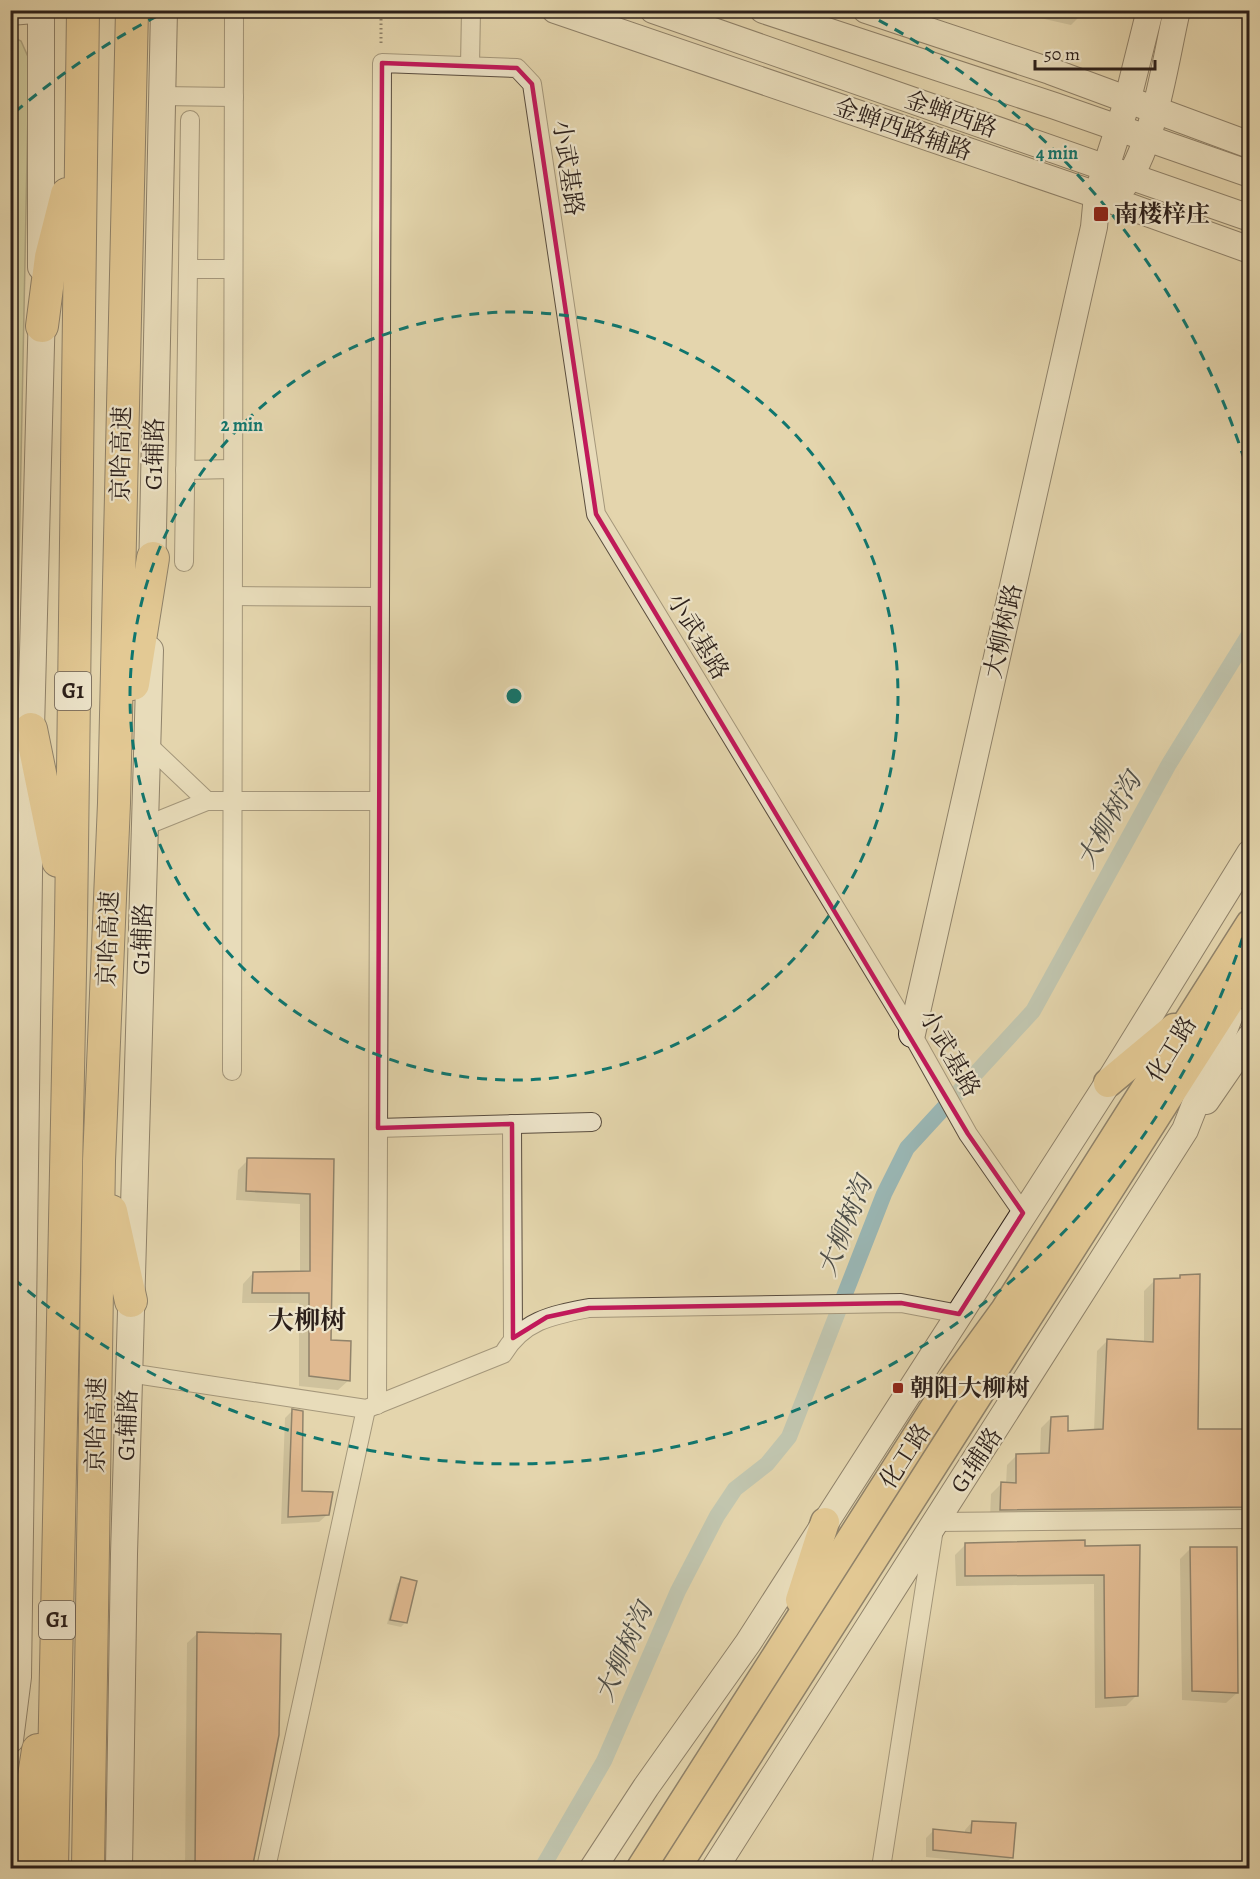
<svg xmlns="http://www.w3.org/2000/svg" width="1260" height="1879" font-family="Alegreya,'Noto Serif SC',serif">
<rect width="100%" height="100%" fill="#e4d6ad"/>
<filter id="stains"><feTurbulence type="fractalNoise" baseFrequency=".00333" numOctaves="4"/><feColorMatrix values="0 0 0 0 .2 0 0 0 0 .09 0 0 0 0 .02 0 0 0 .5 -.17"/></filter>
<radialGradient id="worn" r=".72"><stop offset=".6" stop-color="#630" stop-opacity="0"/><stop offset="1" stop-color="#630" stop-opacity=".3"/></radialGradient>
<polygon fill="#b6bd89" stroke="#706e52" stroke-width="1.5" points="11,36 21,41 29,59 11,964"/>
<g fill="#0003">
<polygon points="976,10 1000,10 995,16"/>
<polygon points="1041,10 1086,10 1071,25 1040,18"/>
<polygon points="248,1160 333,1161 329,1341 349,1380 338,1390 299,1386 299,1303 242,1303 243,1284 253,1273 300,1273 300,1204 236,1200 238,1170"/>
<polygon points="1181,1277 1196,1431 1250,1430 1250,1510 1243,1517 990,1519 991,1494 1001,1484 1006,1484 1007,1465 1017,1455 1040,1455 1041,1428 1051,1418 1066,1432 1094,1431 1097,1351 1107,1341 1144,1343 1144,1291 1154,1281 1178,1280"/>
<polygon points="292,1411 300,1493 327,1515 319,1522 281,1524 285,1418"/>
<polygon points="966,1544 1138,1547 1137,1695 1126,1706 1095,1708 1094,1584 956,1586 955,1555"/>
<polygon points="1191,1548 1237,1693 1226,1703 1182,1700 1180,1559"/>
<polygon points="402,1579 406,1622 401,1627 387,1624 397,1584"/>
<polygon points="198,1633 251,1868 185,1868 187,1643"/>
<polygon points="972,1822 1012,1857 1004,1865 926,1857 926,1838 933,1831 965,1834 965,1830"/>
</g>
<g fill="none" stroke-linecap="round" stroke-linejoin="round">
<polyline stroke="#9ab7b5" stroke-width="16" points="542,1868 604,1761 678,1591 717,1516 735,1489 767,1464 789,1437 884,1194 907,1148 1033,1011 1169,764 1250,633"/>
</g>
<g fill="#dc9a70" stroke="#2b1f1a" stroke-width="1.5">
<polygon points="247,1158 334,1159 331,1340 351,1341 350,1381 309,1376 309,1293 252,1293 253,1272 310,1271 310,1194 246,1191"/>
<polygon points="1200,1274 1198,1429 1250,1429 1250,1507 1000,1510 1001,1482 1016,1483 1016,1454 1049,1453 1051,1417 1068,1416 1068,1431 1103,1429 1107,1339 1153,1342 1154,1279 1180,1278 1180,1275"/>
<polygon points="292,1409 303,1411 302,1491 333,1492 329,1515 288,1517"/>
<polygon points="1085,1540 1085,1546 1140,1545 1138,1696 1105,1698 1104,1575 965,1576 965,1543"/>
<polygon points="1190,1547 1237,1547 1238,1693 1192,1691"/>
<polygon points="401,1577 417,1581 407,1623 390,1620"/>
<polygon points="197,1632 281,1634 279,1735 252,1869 195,1869"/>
<polygon points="972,1821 1016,1823 1013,1858 933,1850 933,1829 971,1833"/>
</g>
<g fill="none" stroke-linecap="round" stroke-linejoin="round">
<defs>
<g id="street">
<polyline points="470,66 471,10"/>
<polyline points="160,96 234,97"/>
<polyline points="188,269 233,269"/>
<polyline points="185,470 233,469"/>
<polyline points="184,562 190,120"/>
<polyline points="233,596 379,597"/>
<polyline points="147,744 207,801"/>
<polyline points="145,826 207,801 379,801"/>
<polyline points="232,1071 234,10"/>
<polyline points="512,1124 513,1338"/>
<polyline points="378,1128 592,1122"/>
<path d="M129,1373L366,1409L503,1354C523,1320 553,1315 589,1308L901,1303L959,1314"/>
<polyline points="377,1405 382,63 517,68 532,84 596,514 912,1034 968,1134 1023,1213"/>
<polyline points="266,1868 366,1409"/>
<polyline points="881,1868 935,1522 1250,1519"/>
</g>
<g id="secondary">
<polyline points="41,10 41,267"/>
<polyline points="555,10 1097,195 1250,250"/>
<polyline points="653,10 1250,218"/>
<polyline points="763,10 1055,106 1250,174"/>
<polyline points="866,10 1050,71 1250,145"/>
<polyline points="10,12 34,10"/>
<path d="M1122,188C1154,148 1165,61 1177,10"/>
<polyline points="152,577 164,10"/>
<polyline points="912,1034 1094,227 1097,195 1127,102 1150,10"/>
<polyline points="1206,1101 1250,1037"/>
<polyline points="10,1740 18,1677 31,729 42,307"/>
<polyline points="119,1868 124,1554 150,650"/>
<polyline points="593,1868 646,1787 748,1643 1108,1083 1250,853"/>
<polyline points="715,1868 1185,1130 1230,1015"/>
</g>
<g id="primary">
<polyline points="1108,1083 1174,1028"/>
<polyline points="800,1600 825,1522"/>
<polyline points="641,1868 941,1398 1005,1310 1250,924"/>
<polyline points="676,1868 1250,969"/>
</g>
<g id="highway">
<polyline points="42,326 51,257 67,194"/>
<polyline points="133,684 153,558"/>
<polyline points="31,729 58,861"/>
<polyline points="111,1211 131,1301"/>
<polyline points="20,1868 38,1750"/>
<polyline points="52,1868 71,923 83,10"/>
<polyline points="88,1868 99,1161 114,803 132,10"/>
</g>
</defs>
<use href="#street" stroke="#594d3f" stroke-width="20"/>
<use href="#secondary" stroke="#2b1f1a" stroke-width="28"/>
<use href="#primary" stroke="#2b1f1a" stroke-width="31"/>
<use href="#highway" stroke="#2b1f1a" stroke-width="34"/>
<polyline stroke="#2b1f1a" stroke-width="3" stroke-dasharray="1.5 3" stroke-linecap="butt" points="381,10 381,46"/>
<use href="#street" stroke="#ede4ca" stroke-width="18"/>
<use href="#secondary" stroke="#ede4ca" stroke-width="26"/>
<use href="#primary" stroke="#e2bb76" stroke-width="28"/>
<use href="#highway" stroke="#e2bb76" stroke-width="32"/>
</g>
<path d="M0 0H1260V1879H0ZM382,63L517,68L532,84L596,514L968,1134L1023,1213L959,1314L901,1303L589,1308L547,1317L513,1338L512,1124L378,1128Z" fill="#e4d6ad" fill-opacity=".55" fill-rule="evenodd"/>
<path fill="none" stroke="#c2185b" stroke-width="4.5" stroke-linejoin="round" d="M382,63L517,68L532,84L596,514L968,1134L1023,1213L959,1314L901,1303L589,1308L547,1317L513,1338L512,1124L378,1128Z"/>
<g fill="none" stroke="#0f766e" stroke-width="3" stroke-dasharray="10 8">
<circle cx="514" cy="696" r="384"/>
<path d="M1248 921A768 768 0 0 1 15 1280M15 112A768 768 0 0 1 165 12M863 12A768 768 0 0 1 1248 471"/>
</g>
<g fill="#8f2418" stroke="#ede4ca" stroke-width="2">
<rect x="1093" y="206" width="16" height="16" rx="3"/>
<rect x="892" y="1382" width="12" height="12" rx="3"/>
</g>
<g text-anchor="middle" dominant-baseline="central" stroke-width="4.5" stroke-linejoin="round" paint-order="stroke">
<g fill="#ede4ca" stroke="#655a4f" stroke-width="1.5">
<rect x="55" y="672" width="36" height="38" rx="4.5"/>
<rect x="39" y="1601" width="36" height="38" rx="4.5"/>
</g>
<g font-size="22" font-weight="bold" fill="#2b1f1a">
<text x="73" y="691">G1</text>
<text x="57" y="1620">G1</text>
</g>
<g font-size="24" fill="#2b1f1a" stroke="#ede4ca">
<text transform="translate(951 114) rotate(19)">金蝉西路</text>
<text transform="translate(903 129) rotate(19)">金蝉西路辅路</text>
<text transform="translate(568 168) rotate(82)">小武基路</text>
<text transform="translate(121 454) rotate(-89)">京哈高速</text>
<text transform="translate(154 454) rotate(-89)">G1辅路</text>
<text transform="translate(1003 631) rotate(-77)">大柳树路</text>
<text transform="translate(698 636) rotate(59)">小武基路</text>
<text transform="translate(108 939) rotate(-88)">京哈高速</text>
<text transform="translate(142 939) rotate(-88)">G1辅路</text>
<text transform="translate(1171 1049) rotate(-58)">化工路</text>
<text transform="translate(950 1053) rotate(60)">小武基路</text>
<text transform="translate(96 1425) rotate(-89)">京哈高速</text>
<text transform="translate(127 1425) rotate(-88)">G1辅路</text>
<text transform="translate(905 1456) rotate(-57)">化工路</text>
<text transform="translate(976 1460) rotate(-56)">G1辅路</text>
</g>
<g font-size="24" font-weight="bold" fill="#2b1f1a" stroke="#ede4ca" text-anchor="start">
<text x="1114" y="214">南楼梓庄</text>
<text x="910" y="1388">朝阳大柳树</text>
</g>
<g font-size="26" font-style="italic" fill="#4c4d48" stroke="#ede4ca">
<text transform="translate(1109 820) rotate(-61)">大柳树沟</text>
<text transform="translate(845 1226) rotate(-68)">大柳树沟</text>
<text transform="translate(624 1652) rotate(-66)">大柳树沟</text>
</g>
<g font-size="26" font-weight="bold" fill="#2b1f1a" stroke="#ede4ca">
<text x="307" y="1320">大柳树</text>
</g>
</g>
<circle cx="514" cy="696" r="9" fill="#0f766e" stroke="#ede4ca" stroke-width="3"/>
<g font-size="18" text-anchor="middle" font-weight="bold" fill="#0f766e" stroke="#ede4ca" stroke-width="4.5" stroke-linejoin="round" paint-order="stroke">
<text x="1057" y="159">4 min</text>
<text x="242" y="431">2 min</text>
</g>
<rect width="1260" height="1879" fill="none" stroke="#e4d6ad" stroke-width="36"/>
<rect x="12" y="12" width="1236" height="1855" fill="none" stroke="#2b1f1a" stroke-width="3"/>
<rect x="18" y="18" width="1224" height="1843" fill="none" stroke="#2b1f1a" stroke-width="1.5"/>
<path d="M1035 60v9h120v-9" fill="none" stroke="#2b1f1a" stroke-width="3"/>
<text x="1044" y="60" font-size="18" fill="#2b1f1a" stroke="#ede4ca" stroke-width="4.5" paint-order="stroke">50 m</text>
<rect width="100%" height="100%" filter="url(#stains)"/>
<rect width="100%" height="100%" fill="url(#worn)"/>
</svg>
